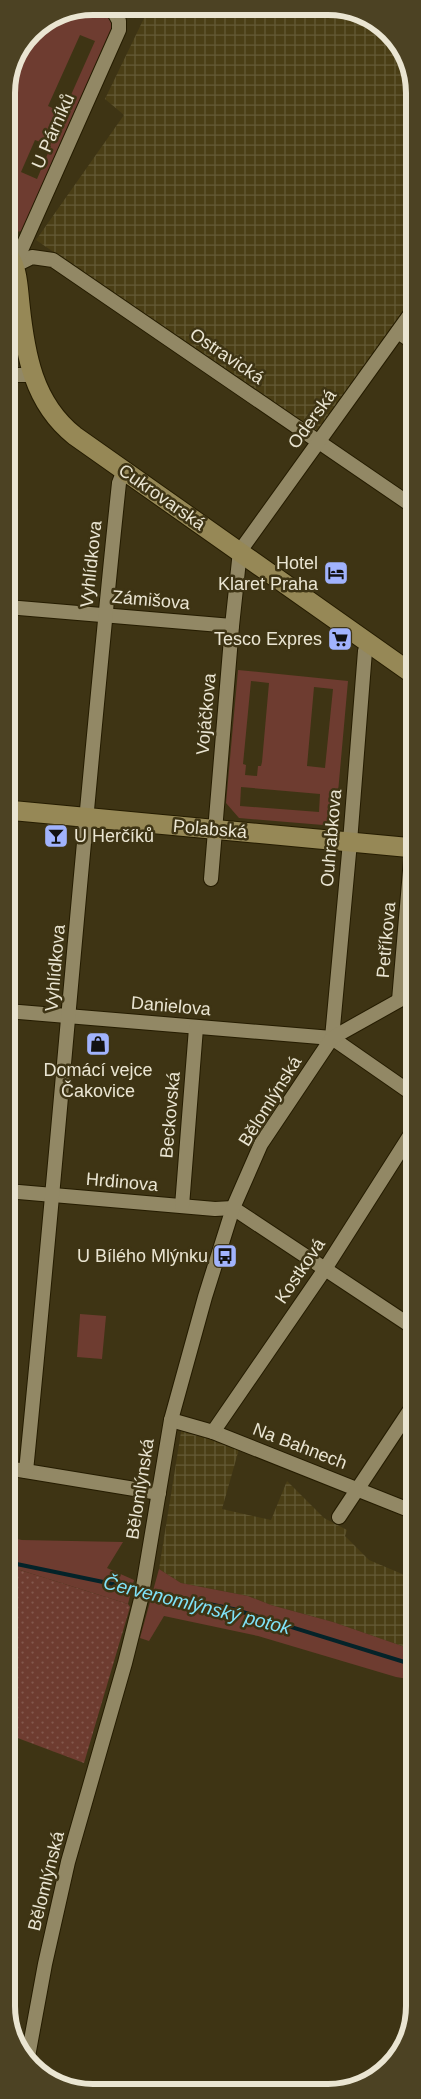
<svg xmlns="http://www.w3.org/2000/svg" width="421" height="2099" font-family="Arial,sans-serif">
<defs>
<pattern id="industrial-grid" width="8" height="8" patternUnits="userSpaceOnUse" patternTransform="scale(1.25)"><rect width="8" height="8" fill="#4a3e15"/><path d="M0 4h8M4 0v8" fill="none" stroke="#645a36"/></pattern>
<pattern id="garden-dots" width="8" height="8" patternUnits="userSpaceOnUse" patternTransform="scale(1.25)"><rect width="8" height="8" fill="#6e3c30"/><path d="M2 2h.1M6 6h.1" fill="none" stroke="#83584d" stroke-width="1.8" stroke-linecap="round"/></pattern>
</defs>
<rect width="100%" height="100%" fill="#3e3414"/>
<g fill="url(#industrial-grid)">
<polygon points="350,9 393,36 414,82 414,296 318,432 36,240 124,115 105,99 147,12"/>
<polygon points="182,1426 239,1449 222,1509 271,1520 287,1481 324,1518 347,1530 345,1536 369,1560 414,1579 414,1641 405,1647 333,1622 271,1605 248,1596 181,1583 159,1569"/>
</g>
<g fill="#6e3c30" fill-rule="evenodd">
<path d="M112,12L117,19L23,231L15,232L6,229V207L9,199L6,198V88L32,32L60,13ZM80,35L95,41L63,113L48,106ZM35,140L51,146L37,179L21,172Z"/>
<path d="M238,670L348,681L335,826L239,818L226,803ZM251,681L269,683L262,762L261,766H258L257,776L245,775L246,765L243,764ZM314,687L333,689L325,768L307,766ZM241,787L320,794L319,812L240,806Z"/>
<polygon points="80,1314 106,1316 102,1359 77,1357"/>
<polygon points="7,1537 22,1540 123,1542 107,1568 134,1580 128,1604 20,1570 7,1568"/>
<polygon points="159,1569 181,1583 248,1596 271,1605 333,1622 405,1647 414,1641 414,1680 396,1677 258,1636 164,1616 149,1641 140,1638"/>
</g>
<polygon fill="url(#garden-dots)" points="7,1568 20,1570 128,1604 130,1607 84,1763 7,1734"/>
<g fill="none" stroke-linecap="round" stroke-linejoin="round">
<polyline stroke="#042329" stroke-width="4" points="7,1562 233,1609 414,1665"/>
<defs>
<g id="street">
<polyline points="14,266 32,257 53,260 414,507"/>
<polyline points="14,266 119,30 119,21 114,12"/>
<polyline points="398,332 414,343"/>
<polyline points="7,375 32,375"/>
<polyline points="7,607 232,626"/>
<polyline points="211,879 232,626 240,551 414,309"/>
<polyline points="399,1000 414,824"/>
<polyline points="7,1011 332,1038"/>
<polyline points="332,1038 350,842 365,651 369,641"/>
<polyline points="332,1038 414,1095"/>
<polyline points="7,1191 215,1209 233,1208 414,1328"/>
<polyline points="182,1206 196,1028"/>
<polyline points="171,1420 213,1432 414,1512"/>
<polyline points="213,1432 325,1269 414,1129"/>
<polyline points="7,1468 159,1493"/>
<path d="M26,1471C59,1142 84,812 119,483L124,470"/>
<polyline points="339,1517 414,1404"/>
<polyline points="27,2062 45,1964 68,1862 125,1663 141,1599 171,1420 205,1297 233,1208 261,1144 332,1038 414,992"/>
</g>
<g id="secondary">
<path d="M6,252C18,266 18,286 20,304C25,353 33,403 75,436L414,675"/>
<polyline points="7,810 414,848"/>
</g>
</defs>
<use href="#street" stroke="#251c00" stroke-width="16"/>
<use href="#secondary" stroke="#251c00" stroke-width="21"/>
<use href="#street" stroke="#928865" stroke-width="14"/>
<use href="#secondary" stroke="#968856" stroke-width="19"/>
</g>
<defs>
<symbol id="hotel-square" viewBox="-11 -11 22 22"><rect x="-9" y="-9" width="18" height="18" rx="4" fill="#a1b3fd" stroke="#3e3414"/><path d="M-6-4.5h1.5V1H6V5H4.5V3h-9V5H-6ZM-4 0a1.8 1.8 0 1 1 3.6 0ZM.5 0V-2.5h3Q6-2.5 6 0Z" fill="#111"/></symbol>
<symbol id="supermarket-square" viewBox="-11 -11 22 22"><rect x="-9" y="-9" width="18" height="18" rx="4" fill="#a1b3fd" stroke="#3e3414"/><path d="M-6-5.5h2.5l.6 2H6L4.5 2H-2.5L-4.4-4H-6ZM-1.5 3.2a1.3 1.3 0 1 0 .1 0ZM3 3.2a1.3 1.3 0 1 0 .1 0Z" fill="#111"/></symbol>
<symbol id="bar-square" viewBox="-11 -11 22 22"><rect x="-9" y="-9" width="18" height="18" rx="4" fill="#a1b3fd" stroke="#3e3414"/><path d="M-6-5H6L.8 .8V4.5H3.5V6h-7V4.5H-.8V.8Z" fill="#111"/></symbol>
<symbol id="shop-square" viewBox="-11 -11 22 22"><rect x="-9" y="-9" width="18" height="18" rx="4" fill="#a1b3fd" stroke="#3e3414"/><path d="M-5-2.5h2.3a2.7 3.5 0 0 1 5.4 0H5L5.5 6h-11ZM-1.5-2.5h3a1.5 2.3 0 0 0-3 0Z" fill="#111"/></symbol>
<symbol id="bus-square" viewBox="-11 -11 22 22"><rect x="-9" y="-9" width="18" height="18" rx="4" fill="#a1b3fd" stroke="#3e3414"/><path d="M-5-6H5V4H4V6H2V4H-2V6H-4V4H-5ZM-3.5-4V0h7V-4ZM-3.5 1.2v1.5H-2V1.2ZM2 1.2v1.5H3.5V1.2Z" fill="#111"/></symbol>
</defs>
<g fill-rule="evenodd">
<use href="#hotel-square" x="322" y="559" width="28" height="28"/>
<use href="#supermarket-square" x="326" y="625" width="28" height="28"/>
<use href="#bar-square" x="42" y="822" width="28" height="28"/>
<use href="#shop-square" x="84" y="1030" width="28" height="28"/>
<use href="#bus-square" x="211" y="1242" width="28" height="28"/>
</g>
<g text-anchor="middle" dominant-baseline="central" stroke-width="5" stroke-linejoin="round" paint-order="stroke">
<g font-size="18" fill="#eae5d2" stroke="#3e3414">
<text transform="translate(53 131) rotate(-66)">U Párníků</text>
<text transform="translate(227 356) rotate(34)">Ostravická</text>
<text transform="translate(312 419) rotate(-54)">Oderská</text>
<text transform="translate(162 497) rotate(35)">Cukrovarská</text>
<text transform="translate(91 564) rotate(-84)">Vyhlídkova</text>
<text transform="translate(151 600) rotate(5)">Zámišova</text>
<text transform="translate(206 714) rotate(-85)">Vojáčkova</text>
<text transform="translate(210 829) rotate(5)">Polabská</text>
<text transform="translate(331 838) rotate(-85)">Ouhrabkova</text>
<text transform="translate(386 940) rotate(-85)">Petříkova</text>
<text transform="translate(55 968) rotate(-85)">Vyhlídkova</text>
<text transform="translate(171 1006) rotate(5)">Danielova</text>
<text transform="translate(270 1101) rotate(-58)">Bělomlýnská</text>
<text transform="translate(170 1115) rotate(-85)">Beckovská</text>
<text transform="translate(122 1182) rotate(5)">Hrdinova</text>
<text transform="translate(300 1271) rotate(-56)">Kostková</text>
<text transform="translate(300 1446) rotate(21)">Na Bahnech</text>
<text transform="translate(140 1489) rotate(-81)">Bělomlýnská</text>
<text transform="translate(46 1881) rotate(-76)">Bělomlýnská</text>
</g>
<g font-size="18" fill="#eae5d2" stroke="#3e3414" text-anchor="end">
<text x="318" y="563">Hotel<tspan x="318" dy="21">Klaret Praha</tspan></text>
<text x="322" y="639">Tesco Expres</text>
<text x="74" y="836" text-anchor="start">U Herčíků</text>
<text x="98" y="1070" text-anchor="middle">Domácí vejce<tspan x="98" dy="21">Čakovice</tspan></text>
<text x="208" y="1256">U Bílého Mlýnku</text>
</g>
<g font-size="19" font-style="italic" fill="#7fe3f9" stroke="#3e3414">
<text transform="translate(197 1605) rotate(14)">Červenomlýnský potok</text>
</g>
</g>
<path d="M0 0H421V2099H0ZM93 15H328A78 78 0 0 1 406 93V2006A78 78 0 0 1 328 2084H93A78 78 0 0 1 15 2006V93A78 78 0 0 1 93 15Z" fill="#4c4223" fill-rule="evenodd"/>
<path fill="none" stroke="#eae5d2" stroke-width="6" d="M93 15H328A78 78 0 0 1 406 93V2006A78 78 0 0 1 328 2084H93A78 78 0 0 1 15 2006V93A78 78 0 0 1 93 15Z"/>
</svg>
